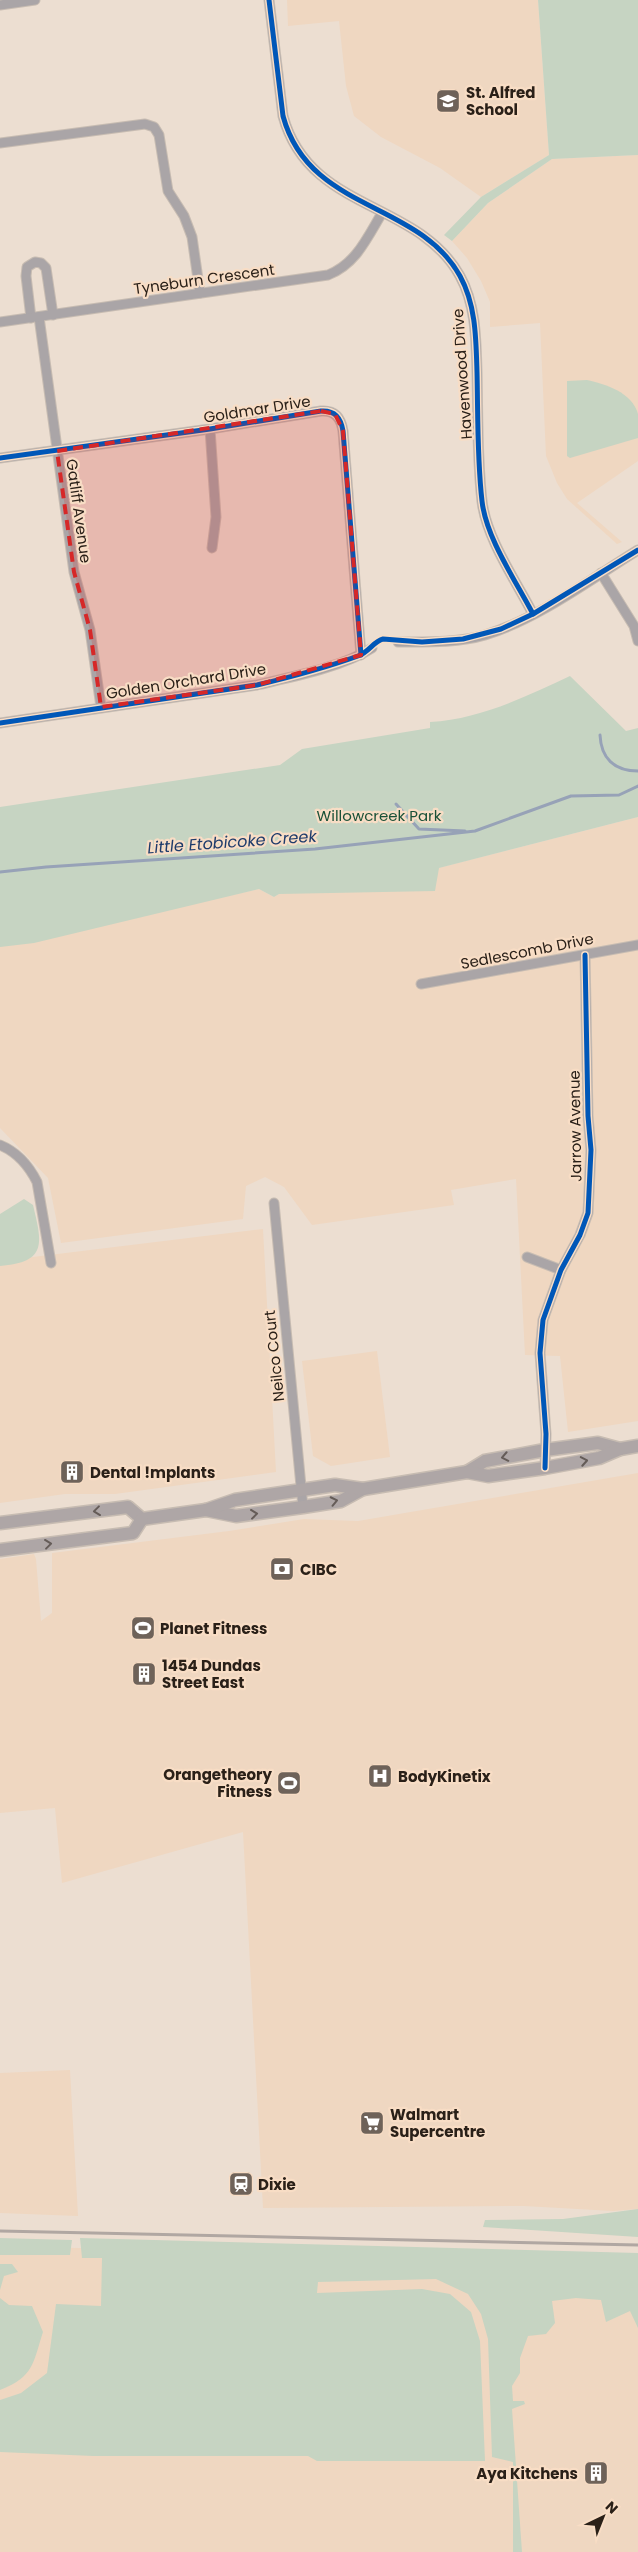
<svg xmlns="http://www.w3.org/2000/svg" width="638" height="2552" font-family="Poppins,sans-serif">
<rect width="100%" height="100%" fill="#ecded1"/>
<g fill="#efd7c1">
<polygon points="287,0 538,0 549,155 481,197 440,168 381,137 354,116 346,86 339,21 288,26"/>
<polygon points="638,155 638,461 577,503 622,542 617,544 567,499 557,483 546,456 540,323 490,327 490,302 481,281 467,258 452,241 488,203 552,159"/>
<polygon points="638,817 638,1421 568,1432 560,1356 525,1355 516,1179 451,1190 454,1205 312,1225 284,1187 265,1177 246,1186 243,1219 61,1243 48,1178 0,1128 0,944 259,889 274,897 279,894 438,868"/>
<polygon points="263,1229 276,1472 115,1494 65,1494 0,1503 0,1261"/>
<polygon points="377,1351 390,1457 331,1466 313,1456 302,1361"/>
<polygon points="638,1473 638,2209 613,2211 524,2206 263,2208 243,1832 62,1883 55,1808 0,1813 0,1559 34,1554 36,1559 41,1621 52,1613 52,1553 229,1531 304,1519 358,1521"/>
<polygon points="70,2070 78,2216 0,2213 0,2073"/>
<polygon points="0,2246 638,2262 638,2552 0,2552"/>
</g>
<g fill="#c6d4c2">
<polygon points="538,0 638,0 638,155 552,159 488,203 452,241 444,235 481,197 549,155"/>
<path d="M587,380C605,384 632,392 638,414C638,421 638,431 638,438L570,458L567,456V381Z"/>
<path d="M570,676L626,731L638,728V817L439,868L435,891L279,894L274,897L259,889L34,943L0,947V807L280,765L302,749L430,728V722C480,719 525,697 570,676Z"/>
<path d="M24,1199L33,1205C42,1243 48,1262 0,1266V1214Z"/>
<polygon points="638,2209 638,2237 483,2227 485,2220 563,2219"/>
<polygon points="0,2238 72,2240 70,2255 0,2255"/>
<polygon points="80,2238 638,2253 638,2328 630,2311 606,2322 601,2300 576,2298 552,2301 555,2323 546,2334 528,2336 520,2358 520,2373 512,2386 513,2401 524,2401 525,2404 512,2409 522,2552 513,2552 513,2462 492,2457 488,2339 481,2314 468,2294 436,2279 318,2282 317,2293 422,2289 450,2294 471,2312 480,2341 485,2461 317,2461 308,2456 93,2456 0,2452 0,2400 21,2393 47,2373 56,2304 101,2306 102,2258 82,2258"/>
<polygon points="0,2264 12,2264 18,2272 4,2276 0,2290"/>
<path d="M0,2298L9,2305L32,2306L43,2332C33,2363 34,2377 0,2390Z"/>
</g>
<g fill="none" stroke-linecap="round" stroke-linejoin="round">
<g stroke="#97a2b7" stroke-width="3">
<path d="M600,735C601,758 614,771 638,771"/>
<polyline points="396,804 419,829 465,831"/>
<polyline points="0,872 46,867 315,849 475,831 571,796 619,795 638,786"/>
</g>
<defs>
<g id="street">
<path d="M269,0L283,116C309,212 418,200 460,276C476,305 476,339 477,372C478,414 477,458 482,501C486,538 516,581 533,614"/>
<polyline points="0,5 35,0"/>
<polyline points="0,143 145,124 154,127 159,135 168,191 184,216 192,237 200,293"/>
<polyline points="39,317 74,572 90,630 101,707"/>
<polyline points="31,318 26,276 27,267 35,262 41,263 46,268 53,315"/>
<path d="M0,322L328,275C356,264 367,238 382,213"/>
<polyline points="210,429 216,517 212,548"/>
<path d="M0,458L210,429L321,411C335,410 341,418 343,431L361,655"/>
<polyline points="601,573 634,626 638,641"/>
<path d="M398,642C426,642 458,643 485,635C538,619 591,579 638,550"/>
<path d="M0,723L257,685C291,677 343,667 372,648"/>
<polyline points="421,984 638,945"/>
<path d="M0,1145C17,1152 29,1166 37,1182L51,1263"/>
<polyline points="274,1203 303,1507"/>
<polyline points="527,1257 561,1270"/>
<polyline points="545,1468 546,1434 540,1353 543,1320 561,1270 580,1235 588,1213 591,1150 588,1116 585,955"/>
</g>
<g id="primary">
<polyline points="467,1472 485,1461 545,1450 598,1443 620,1449"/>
<polyline points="206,1510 236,1516 303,1507 341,1501 363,1489 467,1472 488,1476 545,1468 599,1458 620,1449 638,1446"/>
<polyline points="0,1523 128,1507 142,1519 206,1510 235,1500 335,1485 363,1489"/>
<polyline points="0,1550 133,1533 142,1519"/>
</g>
</defs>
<use href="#street" stroke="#c7bcb2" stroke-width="11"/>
<use href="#primary" stroke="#c7bcb2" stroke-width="15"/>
<use href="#street" stroke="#aaa5a7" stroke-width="9"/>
<use href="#primary" stroke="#aea6a6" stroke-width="12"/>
<polyline stroke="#b0a7a2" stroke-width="3" points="0,2231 638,2245"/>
<defs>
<g id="cycleway">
<path d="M269,0L283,116C309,212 418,200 460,276C476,305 476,339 477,372C478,414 477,458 482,501C486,538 516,581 533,614"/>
<path d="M0,458L210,429L321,411C335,410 341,418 343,431L361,655"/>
<path d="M0,723L257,685C291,677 325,668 358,656C369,652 374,641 383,639L422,642L463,639L501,629L533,614L638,550"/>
<polyline points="545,1468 546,1434 540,1353 543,1320 561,1270 580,1235 588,1213 591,1150 588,1116 585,955"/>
</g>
</defs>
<use href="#cycleway" stroke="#f8ddc5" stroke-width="8"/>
<use href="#cycleway" stroke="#0057b8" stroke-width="5"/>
</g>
<defs><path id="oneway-chevron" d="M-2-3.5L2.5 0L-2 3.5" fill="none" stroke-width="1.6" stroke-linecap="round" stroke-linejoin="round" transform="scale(1.25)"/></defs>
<g stroke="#655c58">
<use href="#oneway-chevron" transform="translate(505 1457) rotate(169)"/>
<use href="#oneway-chevron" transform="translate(584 1461) rotate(-10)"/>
<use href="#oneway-chevron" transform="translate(334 1501) rotate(-12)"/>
<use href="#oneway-chevron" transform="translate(97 1511) rotate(173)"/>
<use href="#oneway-chevron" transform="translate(254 1514) rotate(-7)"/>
<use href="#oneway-chevron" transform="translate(48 1544) rotate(-7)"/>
</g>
<path fill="#d62828" fill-opacity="0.2" stroke="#d62828" stroke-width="4" stroke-dasharray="10 6" stroke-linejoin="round" d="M321,411L335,414L343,431L361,655L257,685L101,707L90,630L74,572L57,451Z"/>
<defs>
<symbol id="school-square" viewBox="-11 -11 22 22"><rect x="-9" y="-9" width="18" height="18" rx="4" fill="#6e6259" stroke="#f8ddc5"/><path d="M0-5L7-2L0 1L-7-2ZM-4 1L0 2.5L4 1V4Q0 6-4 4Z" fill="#fff"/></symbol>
<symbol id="building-square" viewBox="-11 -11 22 22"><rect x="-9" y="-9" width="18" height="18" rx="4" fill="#6e6259" stroke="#f8ddc5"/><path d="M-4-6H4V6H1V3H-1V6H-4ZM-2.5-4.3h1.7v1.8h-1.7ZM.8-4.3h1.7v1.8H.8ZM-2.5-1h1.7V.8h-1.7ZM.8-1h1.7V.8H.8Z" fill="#fff"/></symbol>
<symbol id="bank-square" viewBox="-11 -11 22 22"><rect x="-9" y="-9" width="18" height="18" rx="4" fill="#6e6259" stroke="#f8ddc5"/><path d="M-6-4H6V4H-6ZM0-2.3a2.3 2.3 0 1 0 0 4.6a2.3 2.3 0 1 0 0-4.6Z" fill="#fff"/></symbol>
<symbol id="stadium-square" viewBox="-11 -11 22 22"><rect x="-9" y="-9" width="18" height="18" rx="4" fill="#6e6259" stroke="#f8ddc5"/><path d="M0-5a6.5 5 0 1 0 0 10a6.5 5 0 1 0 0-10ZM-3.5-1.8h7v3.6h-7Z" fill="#fff"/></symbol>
<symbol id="hospital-square" viewBox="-11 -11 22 22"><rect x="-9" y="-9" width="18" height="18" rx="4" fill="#6e6259" stroke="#f8ddc5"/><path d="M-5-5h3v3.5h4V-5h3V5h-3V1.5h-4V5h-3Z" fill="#fff"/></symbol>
<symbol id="supermarket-square" viewBox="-11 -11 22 22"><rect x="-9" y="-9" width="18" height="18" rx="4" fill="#6e6259" stroke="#f8ddc5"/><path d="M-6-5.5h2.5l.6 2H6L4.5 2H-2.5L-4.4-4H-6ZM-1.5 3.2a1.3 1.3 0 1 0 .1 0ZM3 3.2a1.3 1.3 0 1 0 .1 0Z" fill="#fff"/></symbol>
<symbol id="station-square" viewBox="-11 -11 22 22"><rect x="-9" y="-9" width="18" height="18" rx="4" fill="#6e6259" stroke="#f8ddc5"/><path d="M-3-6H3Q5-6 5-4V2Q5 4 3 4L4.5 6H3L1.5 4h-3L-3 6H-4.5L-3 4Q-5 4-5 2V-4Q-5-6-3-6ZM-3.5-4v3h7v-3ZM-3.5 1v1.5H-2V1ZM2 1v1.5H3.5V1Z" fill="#fff"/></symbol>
</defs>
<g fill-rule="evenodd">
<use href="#school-square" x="434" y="87" width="28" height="28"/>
<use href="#building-square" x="58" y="1458" width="28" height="28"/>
<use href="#bank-square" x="268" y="1555" width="28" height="28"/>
<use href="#stadium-square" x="129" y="1614" width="28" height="28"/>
<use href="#building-square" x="130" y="1660" width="28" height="28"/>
<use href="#hospital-square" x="366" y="1762" width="28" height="28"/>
<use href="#stadium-square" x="275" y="1769" width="28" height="28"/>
<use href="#supermarket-square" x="358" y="2109" width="28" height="28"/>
<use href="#station-square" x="227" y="2170" width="28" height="28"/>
<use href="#building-square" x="582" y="2459" width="28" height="28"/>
</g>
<g text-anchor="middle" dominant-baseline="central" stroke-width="4.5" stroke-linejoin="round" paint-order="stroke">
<g font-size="15" font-weight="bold" fill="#2a2018" stroke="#f8ddc5" text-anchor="start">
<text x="466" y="92">St. Alfred<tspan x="466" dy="17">School</tspan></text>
<text x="90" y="1472">Dental !mplants</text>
<text x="300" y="1569">CIBC</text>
<text x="160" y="1628">Planet Fitness</text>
<text x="162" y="1665">1454 Dundas<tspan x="162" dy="17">Street East</tspan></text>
<text x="272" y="1774" text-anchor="end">Orangetheory<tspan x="272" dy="17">Fitness</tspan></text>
<text x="398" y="1776">BodyKinetix</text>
<text x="390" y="2114">Walmart<tspan x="390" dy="17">Supercentre</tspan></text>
<text x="258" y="2184">Dixie</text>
<text x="578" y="2473" text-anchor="end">Aya Kitchens</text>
</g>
<g font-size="15" fill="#2a2018" stroke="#f8ddc5">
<text transform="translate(204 279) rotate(-8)">Tyneburn Crescent</text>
<text transform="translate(462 374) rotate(-94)">Havenwood Drive</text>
<text transform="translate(257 409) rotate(-9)">Goldmar Drive</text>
<text transform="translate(79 511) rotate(82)">Gatliff Avenue</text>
<text transform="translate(186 681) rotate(-9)">Golden Orchard Drive</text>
<text transform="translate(527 951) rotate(-11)">Sedlescomb Drive</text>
<text transform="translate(575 1126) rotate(-91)">Jarrow Avenue</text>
<text transform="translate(274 1356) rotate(-96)">Neilco Court</text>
</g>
<g font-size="15" fill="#1a5138" stroke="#f8ddc5">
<text x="379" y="815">Willowcreek Park</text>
</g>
<g font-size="16" font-style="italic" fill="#1e3b6b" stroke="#f8ddc5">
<text transform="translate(232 842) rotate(-4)">Little Etobicoke Creek</text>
</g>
</g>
<g transform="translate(603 2517) rotate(43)" stroke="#f8ddc5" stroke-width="4" paint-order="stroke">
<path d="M0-4L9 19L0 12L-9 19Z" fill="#2a2018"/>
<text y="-8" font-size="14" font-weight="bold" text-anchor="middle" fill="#2a2018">N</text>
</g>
</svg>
